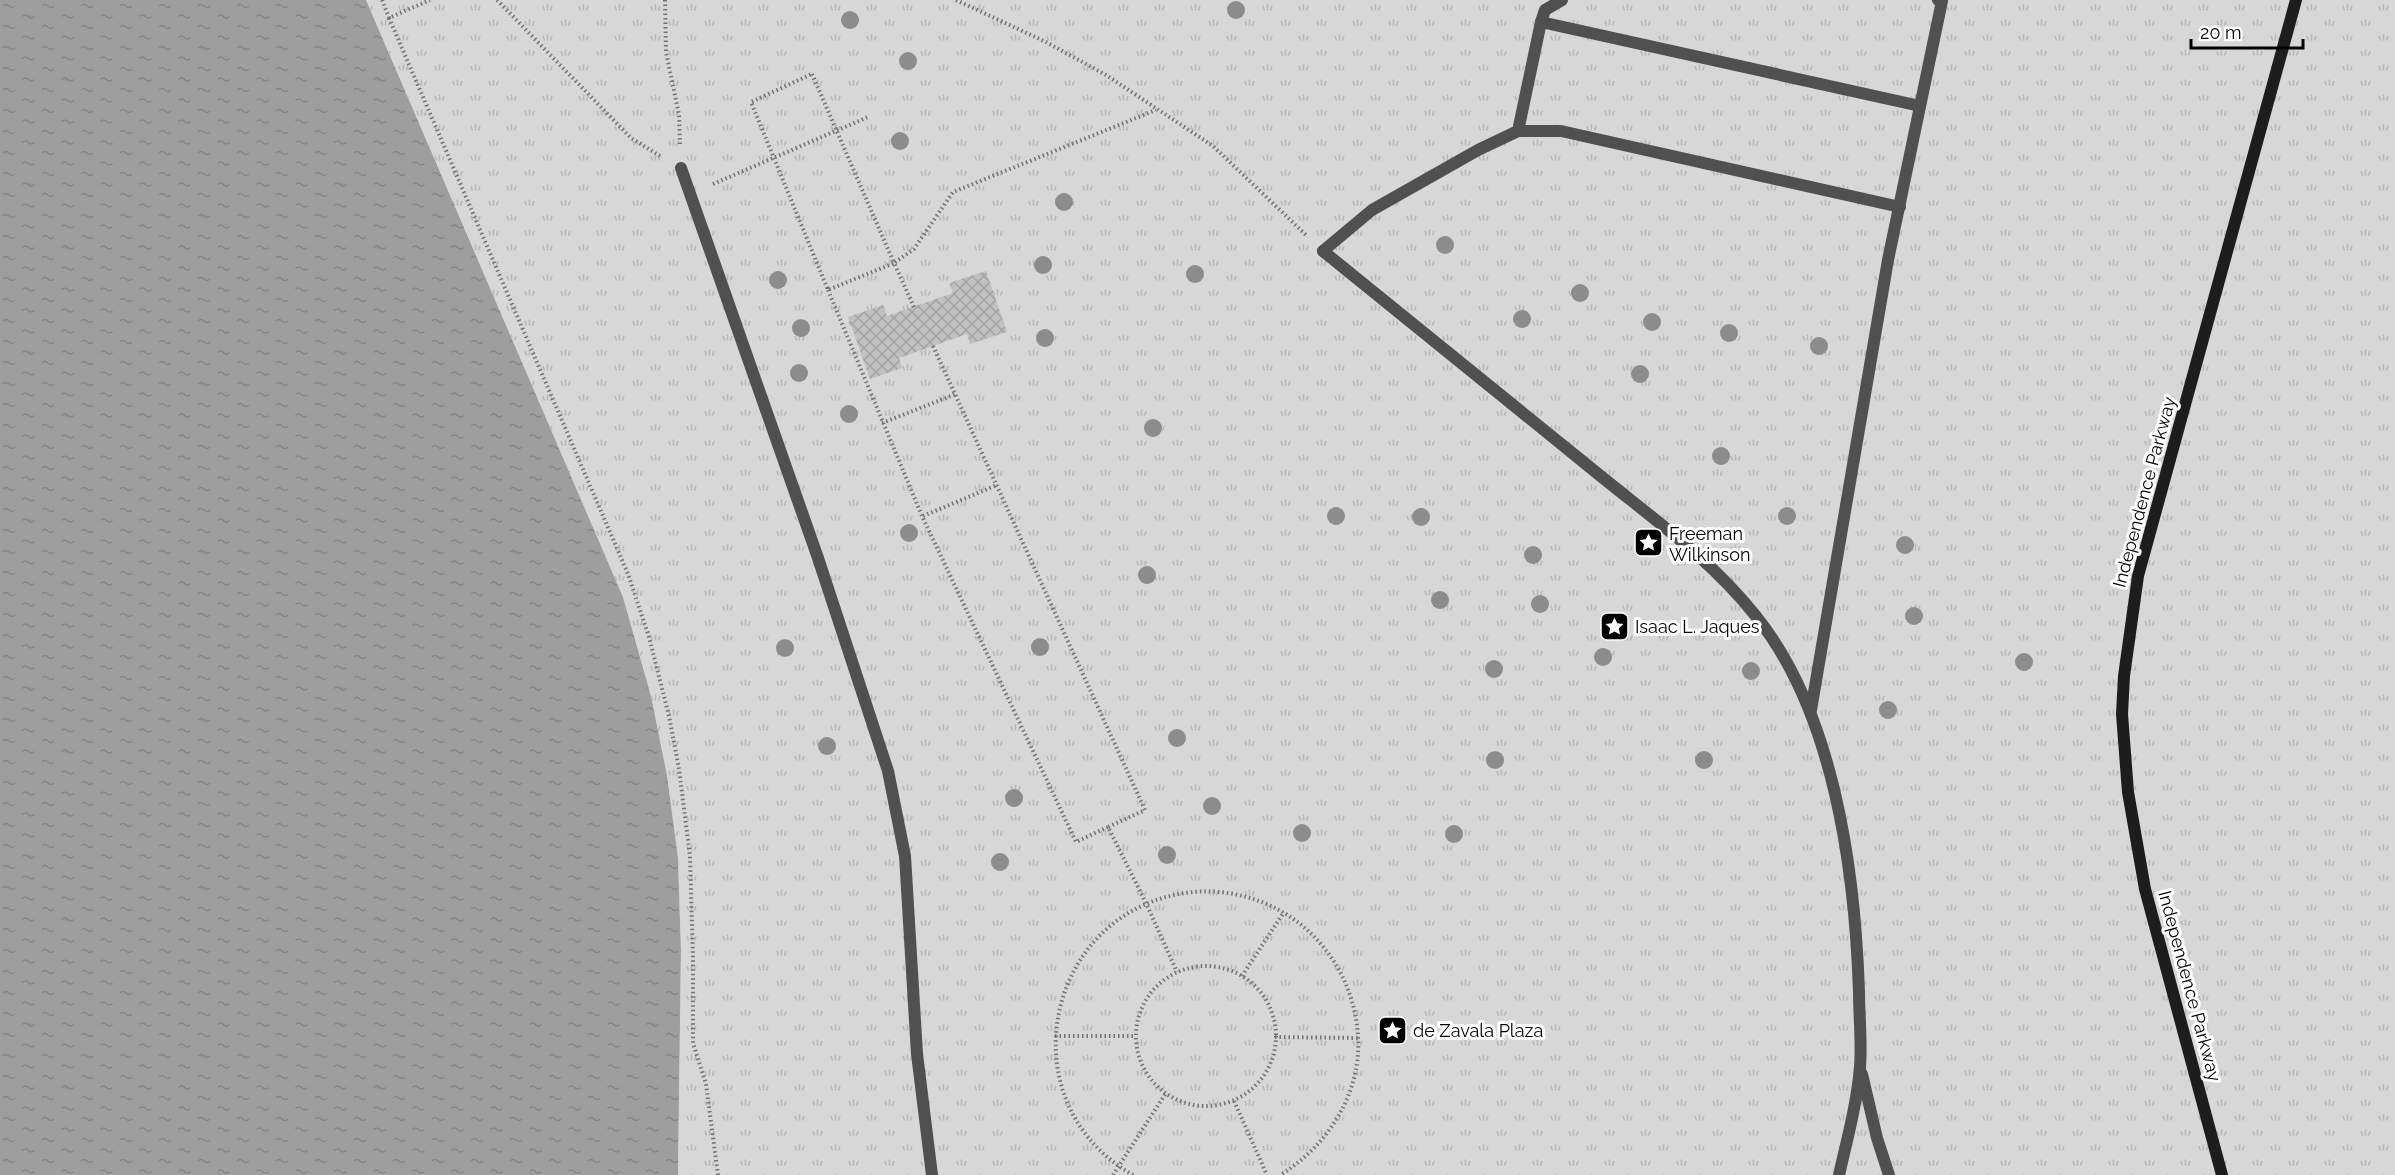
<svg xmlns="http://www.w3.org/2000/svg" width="2395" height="1175" font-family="Raleway,sans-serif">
<defs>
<pattern id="park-tufts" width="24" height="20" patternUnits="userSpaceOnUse" patternTransform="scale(1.5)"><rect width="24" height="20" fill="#d7d7d7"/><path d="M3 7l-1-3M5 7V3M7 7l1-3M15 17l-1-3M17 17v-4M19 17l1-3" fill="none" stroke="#b7b7b7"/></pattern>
<pattern id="water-ripples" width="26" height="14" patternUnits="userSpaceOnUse" patternTransform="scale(1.5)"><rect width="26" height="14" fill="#9e9e9e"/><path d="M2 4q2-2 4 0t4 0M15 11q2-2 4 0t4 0" fill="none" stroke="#868686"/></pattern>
<pattern id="building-cross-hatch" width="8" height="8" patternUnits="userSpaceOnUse" patternTransform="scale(1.5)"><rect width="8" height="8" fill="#c0c0c0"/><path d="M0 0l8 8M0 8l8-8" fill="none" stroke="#a3a3a3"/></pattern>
</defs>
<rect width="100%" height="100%" fill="#fff"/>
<polygon fill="url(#park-tufts)" points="366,0 2395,0 2395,1175 678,1175 681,950 678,858 667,775 651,696 623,597"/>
<polygon fill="url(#water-ripples)" points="0,0 366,0 623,597 651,696 667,775 678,858 681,950 678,1175 0,1175"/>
<polygon fill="url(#building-cross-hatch)" points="986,271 1007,332 970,344 967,334 899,358 902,368 870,379 848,317 883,305 887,316 953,293 949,283"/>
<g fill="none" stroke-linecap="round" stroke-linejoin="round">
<g stroke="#727272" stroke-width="4" stroke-dasharray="1.5 3" stroke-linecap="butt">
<polyline points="382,0 389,18 430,0"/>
<polyline points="497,0 631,138 660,156"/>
<polyline points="665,0 666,52 679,115 680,144"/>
<polyline points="956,0 1046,42 1106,75 1213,146 1306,235"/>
<polyline points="389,18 628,574 649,637 669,716 679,769 690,856 693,959 693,1043 706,1084 718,1175"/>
<polygon points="812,74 894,263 828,290 751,102"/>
<polyline points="713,184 868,117"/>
<polyline points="828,290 922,516 1076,842 1108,827"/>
<polyline points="914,307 894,263 914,249 953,192 1156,110"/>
<polyline points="933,346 1145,810 1108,827 1146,903 1177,972"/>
<polyline points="882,423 956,394"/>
<polyline points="923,516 997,485"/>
<circle cx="1206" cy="1036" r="70"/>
<polyline points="1242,976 1284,912"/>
<polyline points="1055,1036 1136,1036"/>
<polyline points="1275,1037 1358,1038"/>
<polyline points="1234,1101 1267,1175"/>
<polyline points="1113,1175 1166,1093"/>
<path d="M1133,1175C1004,1102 1045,907 1193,892C1227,889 1263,898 1292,918C1331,945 1355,988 1358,1036C1362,1093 1327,1147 1280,1175"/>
</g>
<g stroke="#505050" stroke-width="12">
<polyline points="1541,22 1920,106"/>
<polyline points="1518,131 1561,131 1900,207"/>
<polyline points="1323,251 1372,210 1478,150 1518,131 1541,22 1545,10 1562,0"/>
<polyline points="1811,710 1888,260 1942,1 1938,0"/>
</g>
<g stroke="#505050" stroke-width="12">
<polyline points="681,168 818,558 888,771 905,856 917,1054 932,1175"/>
<path d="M1323,251C1412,324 1502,396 1592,469C1648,515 1710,558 1755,615C1834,712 1855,870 1859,992C1859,1017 1862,1043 1860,1067C1857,1103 1847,1140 1839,1175"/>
<polyline points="1862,1074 1877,1138 1889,1175"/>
</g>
<polyline stroke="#1d1d1d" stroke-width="12" points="2222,1175 2145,889 2128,792 2122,714 2124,676 2138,576 2296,0"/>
</g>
<g fill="#8c8c8c">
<circle cx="1236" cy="10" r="9"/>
<circle cx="850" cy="20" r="9"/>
<circle cx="908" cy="61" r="9"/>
<circle cx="900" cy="141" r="9"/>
<circle cx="1064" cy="202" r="9"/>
<circle cx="1445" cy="245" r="9"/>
<circle cx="1043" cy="265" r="9"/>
<circle cx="1195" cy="274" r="9"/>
<circle cx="778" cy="280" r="9"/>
<circle cx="1580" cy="293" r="9"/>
<circle cx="1522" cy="319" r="9"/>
<circle cx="1652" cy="322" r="9"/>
<circle cx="801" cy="328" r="9"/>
<circle cx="1729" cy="333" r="9"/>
<circle cx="1045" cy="338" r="9"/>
<circle cx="1819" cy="346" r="9"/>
<circle cx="799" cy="373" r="9"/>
<circle cx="1640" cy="374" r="9"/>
<circle cx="849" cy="414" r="9"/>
<circle cx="1153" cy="428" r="9"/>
<circle cx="1721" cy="456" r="9"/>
<circle cx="1336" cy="516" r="9"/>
<circle cx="1787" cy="516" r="9"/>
<circle cx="1421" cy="517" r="9"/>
<circle cx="909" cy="533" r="9"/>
<circle cx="1905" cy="545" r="9"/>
<circle cx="1533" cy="555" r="9"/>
<circle cx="1147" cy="575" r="9"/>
<circle cx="1440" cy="600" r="9"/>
<circle cx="1540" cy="604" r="9"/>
<circle cx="1914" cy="616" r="9"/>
<circle cx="1040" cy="647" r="9"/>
<circle cx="785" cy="648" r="9"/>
<circle cx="1603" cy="657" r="9"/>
<circle cx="2024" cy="662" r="9"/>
<circle cx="1494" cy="669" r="9"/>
<circle cx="1751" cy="671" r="9"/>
<circle cx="1888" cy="710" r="9"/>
<circle cx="1177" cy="738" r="9"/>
<circle cx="827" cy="746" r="9"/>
<circle cx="1495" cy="760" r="9"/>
<circle cx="1704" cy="760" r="9"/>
<circle cx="1014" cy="798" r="9"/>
<circle cx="1212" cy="806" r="9"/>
<circle cx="1302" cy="833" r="9"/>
<circle cx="1454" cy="834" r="9"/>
<circle cx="1167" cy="855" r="9"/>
<circle cx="1000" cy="862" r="9"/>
</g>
<defs>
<symbol id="sight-square" viewBox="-11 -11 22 22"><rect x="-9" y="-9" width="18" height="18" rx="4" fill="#000" stroke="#fff"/><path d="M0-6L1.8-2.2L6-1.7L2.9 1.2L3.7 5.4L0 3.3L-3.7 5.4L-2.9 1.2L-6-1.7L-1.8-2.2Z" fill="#fff"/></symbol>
</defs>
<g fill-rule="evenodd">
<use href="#sight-square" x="1632" y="526" width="33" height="33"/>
<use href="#sight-square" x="1598" y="610" width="33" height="33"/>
<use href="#sight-square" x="1376" y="1014" width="33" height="33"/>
</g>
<g text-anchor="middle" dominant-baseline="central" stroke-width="6" stroke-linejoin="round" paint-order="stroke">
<g font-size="18" fill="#000" stroke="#fff">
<text transform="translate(2144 492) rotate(-75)">Independence Parkway</text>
<text transform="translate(2190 986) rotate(75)">Independence Parkway</text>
</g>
<g font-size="18" fill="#000" stroke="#fff" text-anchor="start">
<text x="1669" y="533">Freeman<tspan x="1669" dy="21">Wilkinson</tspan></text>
<text x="1635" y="626">Isaac L. Jaques</text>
<text x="1413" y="1030">de Zavala Plaza</text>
</g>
</g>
<path d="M2191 39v9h112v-9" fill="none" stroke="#000000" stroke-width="3"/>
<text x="2200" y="39" font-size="18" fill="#000000" stroke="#ffffff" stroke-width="4.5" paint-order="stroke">20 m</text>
</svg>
